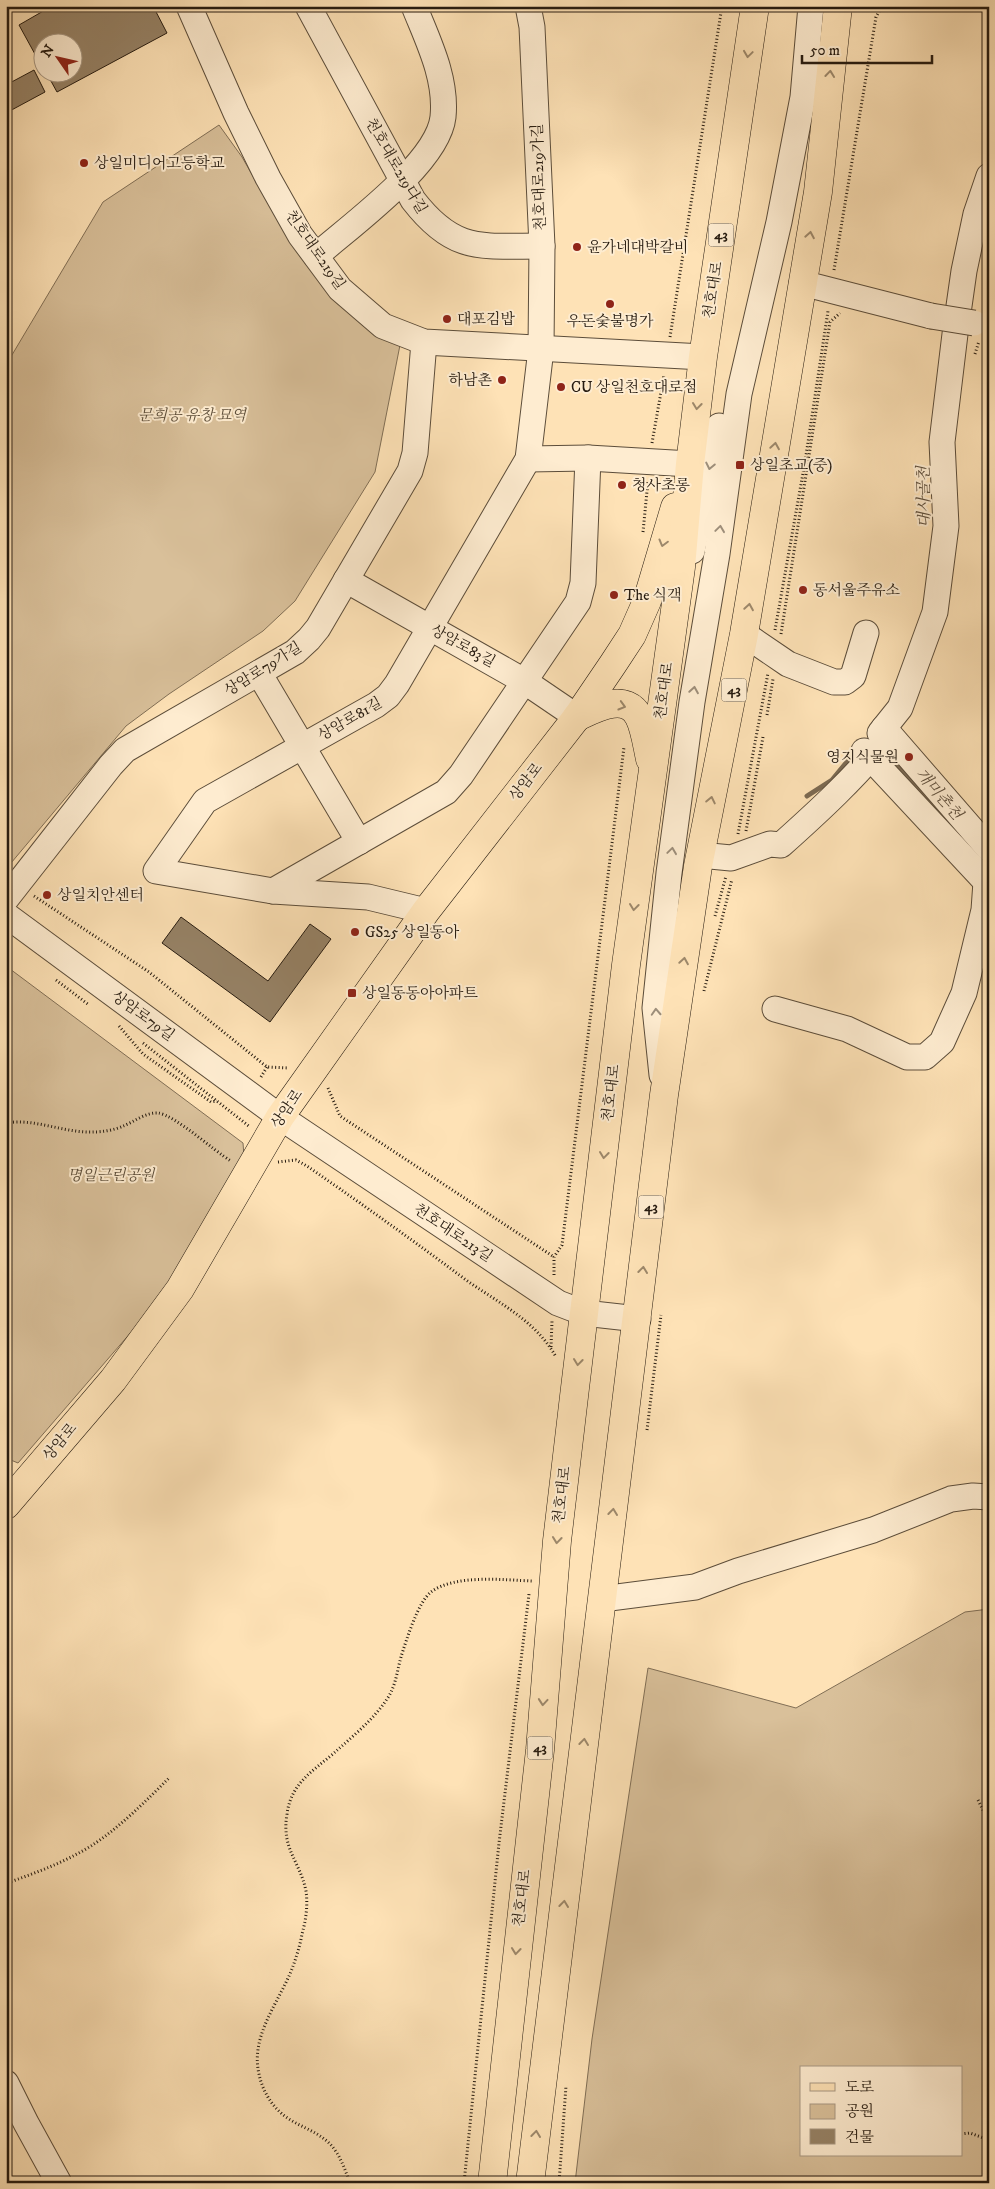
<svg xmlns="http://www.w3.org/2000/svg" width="995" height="2189" font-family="'IM FELL DW Pica','Noto Serif KR',serif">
<rect width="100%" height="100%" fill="#fee2b6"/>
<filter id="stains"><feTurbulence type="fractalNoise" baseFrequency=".004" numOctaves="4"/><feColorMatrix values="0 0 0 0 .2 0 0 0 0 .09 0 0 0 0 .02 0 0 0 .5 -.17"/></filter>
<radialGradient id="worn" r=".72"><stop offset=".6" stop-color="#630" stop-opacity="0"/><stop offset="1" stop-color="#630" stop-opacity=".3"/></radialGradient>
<g fill="#d9c09a" stroke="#806e55" fill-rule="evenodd">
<polygon points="219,125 242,157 274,213 333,296 362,325 400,345 375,472 295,601 263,631 169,694 126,726 6,869 6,365 103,202"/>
<polygon points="6,966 243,1143 244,1156 158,1301 18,1463 6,1458"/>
<path d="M989,1609V2183H575L592,2039L648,1668L796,1708L965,1612ZM801,2068H961V2155H801Z"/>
</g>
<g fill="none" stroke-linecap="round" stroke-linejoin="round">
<g stroke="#7c6a52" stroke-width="5">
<polyline points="984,169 989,159"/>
<polyline points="885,751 947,822"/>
<polyline points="807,796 832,780 856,751"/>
</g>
</g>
<g fill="#968266" stroke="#261b10">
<polygon points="52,6 153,6 167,33 57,92 46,72 72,72 72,42 42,42 42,67 19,25"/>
<polygon points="34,70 45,92 6,113 6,85"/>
<polygon points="181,917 268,981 310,924 331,939 270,1022 162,943"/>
</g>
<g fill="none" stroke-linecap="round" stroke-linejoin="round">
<defs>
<g id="minor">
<polyline points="189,6 236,113 268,178 300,235 340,289 383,326 424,342 703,357"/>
<path d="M308,6L413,200C454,253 480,246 542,246"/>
<path d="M316,256C350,226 438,163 443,117C447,78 428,41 414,6"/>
<polyline points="802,283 931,316"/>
<polyline points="528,459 588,458 690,464"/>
<polyline points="692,551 719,426"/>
<polyline points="346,580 524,681 577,717"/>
<polyline points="744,634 788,664 834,682 845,682 853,676 866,633"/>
<polyline points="259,673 359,842"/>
<polyline points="884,728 989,849"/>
<polyline points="880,733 900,708 935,612 946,526 942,442 955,334 964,271 976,214 989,176"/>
<polyline points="864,751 989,885"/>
<path d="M700,855L731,858L770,844L781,845C819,811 856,777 888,737"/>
<polyline points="273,891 446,792 461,775 578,602 583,583 588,458"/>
<polyline points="6,899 111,765 125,750 295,652 309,639 318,628 410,471 415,453 424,342"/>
<polyline points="426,911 368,897 273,891 156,871 205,801 376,705 388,696 397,684 528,459 541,349 542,246 532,27 528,6"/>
<polyline points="6,915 280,1117 558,1303 584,1313 638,1319"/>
<polyline points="775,1009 847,1029 907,1057 925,1057 942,1042 964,993 984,910 986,882 989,876"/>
<polyline points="662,1075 655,1008 669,873 692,702 717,554 739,394 779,222 803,97 811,6"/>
<polyline points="602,1599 695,1587 738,1571 873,1530 951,1499 973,1496 989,1497"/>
<polyline points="6,2083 26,2123 59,2183"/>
</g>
<g id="major">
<path d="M577,717C594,709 626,691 639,717C645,729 647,746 650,759"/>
<polyline points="6,1505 113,1380 180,1289 280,1117 426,911 577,717 613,664 632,635 647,601 675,507"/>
<polyline points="492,2183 540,1750 557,1541 575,1388 626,965 681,567 690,464 703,357 755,6"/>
<polyline points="530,2183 664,1095 698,866 744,634 818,192 838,6"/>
</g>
</defs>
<use href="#minor" stroke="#5c4d3a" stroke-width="27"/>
<use href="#major" stroke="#261b10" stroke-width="29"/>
<g stroke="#261b10" stroke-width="3" stroke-dasharray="1 2.5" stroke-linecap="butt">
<polyline points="834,270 876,17 882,6"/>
<polyline points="670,337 722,6"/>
<polyline points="975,354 979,341"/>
<polyline points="652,443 664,375"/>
<polyline points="643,532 648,481"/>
<polyline points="775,630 805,462 828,311"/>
<polyline points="781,634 830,322 840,313"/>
<polyline points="767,715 773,679"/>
<polyline points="746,831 763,737"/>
<polyline points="738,834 768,673"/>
<polyline points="34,896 149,972 267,1067 289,1068"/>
<polyline points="715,916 726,876"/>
<polyline points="56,980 89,1005"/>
<polyline points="704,991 732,879"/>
<polyline points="119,1026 143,1054 211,1102 217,1101"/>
<polyline points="143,1043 250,1127"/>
<polyline points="261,1077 267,1067"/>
<polyline points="328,1088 340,1116 554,1257"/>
<path d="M6,1123C35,1118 63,1133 93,1132C102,1132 115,1130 123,1126C134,1122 146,1112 158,1113C175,1115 214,1151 231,1161"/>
<path d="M278,1162L296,1160L307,1166C359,1202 411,1239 462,1277C496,1302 535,1319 556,1357"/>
<polyline points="554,1275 554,1257 562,1245 624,747"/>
<polyline points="551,1347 552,1321"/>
<polyline points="647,1430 661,1315"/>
<polyline points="978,1800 989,1822"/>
<path d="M6,1886L10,1882C38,1872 65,1862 91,1846C118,1829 147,1800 170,1777"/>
<polyline points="961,2134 970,2133 989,2140"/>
<path d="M350,2183C345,2170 340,2154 330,2144C317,2131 300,2127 286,2117C272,2107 262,2090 259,2074C250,2036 279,2002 292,1969C296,1958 300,1946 302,1934C306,1920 308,1905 306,1891C300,1861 281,1849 287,1814C291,1783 313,1771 334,1753C352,1737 374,1719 387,1699C396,1686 397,1671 401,1657C406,1641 418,1602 431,1592C455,1574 504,1580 533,1581"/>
<polyline points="464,2183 499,1843 529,1594"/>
<polyline points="559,2183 566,2086"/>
</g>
<use href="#minor" stroke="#feecd0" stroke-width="25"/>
<use href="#major" stroke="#fee2b6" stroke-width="28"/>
<defs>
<polyline id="minor-bridge" points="931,316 974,323"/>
</defs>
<use href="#minor-bridge" stroke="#5c4d3a" stroke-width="27" stroke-linecap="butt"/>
<use href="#minor-bridge" stroke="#feecd0" stroke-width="25"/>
</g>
<defs><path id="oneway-chevron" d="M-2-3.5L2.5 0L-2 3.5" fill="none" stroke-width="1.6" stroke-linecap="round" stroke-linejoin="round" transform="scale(1.25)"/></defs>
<g stroke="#9d886b">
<use href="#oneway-chevron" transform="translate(748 54) rotate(98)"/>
<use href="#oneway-chevron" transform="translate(830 74) rotate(-84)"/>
<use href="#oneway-chevron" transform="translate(810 235) rotate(-80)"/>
<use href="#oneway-chevron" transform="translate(697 406) rotate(97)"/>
<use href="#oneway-chevron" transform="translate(775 446) rotate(-81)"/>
<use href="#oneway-chevron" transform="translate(663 543) rotate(105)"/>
<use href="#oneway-chevron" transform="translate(749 607) rotate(-81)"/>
<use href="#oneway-chevron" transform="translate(622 706) rotate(16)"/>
<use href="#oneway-chevron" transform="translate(711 800) rotate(-78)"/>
<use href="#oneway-chevron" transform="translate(634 907) rotate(97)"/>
<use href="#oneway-chevron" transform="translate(684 961) rotate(-81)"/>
<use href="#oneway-chevron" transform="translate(604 1155) rotate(97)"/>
<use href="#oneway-chevron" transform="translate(643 1270) rotate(-83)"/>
<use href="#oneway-chevron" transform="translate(578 1362) rotate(97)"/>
<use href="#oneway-chevron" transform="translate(613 1512) rotate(-83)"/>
<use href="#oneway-chevron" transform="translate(557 1540) rotate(96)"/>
<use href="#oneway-chevron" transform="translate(543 1702) rotate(95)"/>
<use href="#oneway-chevron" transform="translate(584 1742) rotate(-83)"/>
<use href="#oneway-chevron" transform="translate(564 1904) rotate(-83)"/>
<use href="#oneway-chevron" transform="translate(516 1951) rotate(96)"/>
<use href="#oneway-chevron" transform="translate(536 2134) rotate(-83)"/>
</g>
<g stroke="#9d8e7a">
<use href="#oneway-chevron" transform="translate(710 466) rotate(102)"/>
<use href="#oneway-chevron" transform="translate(720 529) rotate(-82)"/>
<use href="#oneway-chevron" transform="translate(694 690) rotate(-81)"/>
<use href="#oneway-chevron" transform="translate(672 851) rotate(-82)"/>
<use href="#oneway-chevron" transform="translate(656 1012) rotate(-93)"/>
</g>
<g fill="#8f2418" stroke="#feecd0" stroke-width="2">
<circle cx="84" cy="163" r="5"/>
<circle cx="577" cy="247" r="5"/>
<circle cx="610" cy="304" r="5"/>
<circle cx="447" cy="319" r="5"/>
<circle cx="502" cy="380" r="5"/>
<circle cx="561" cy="387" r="5"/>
<rect x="735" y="460" width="10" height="10" rx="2.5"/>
<circle cx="622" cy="485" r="5"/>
<circle cx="803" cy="590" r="5"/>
<circle cx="614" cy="595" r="5"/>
<circle cx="909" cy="757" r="5"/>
<circle cx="47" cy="895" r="5"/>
<circle cx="355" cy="932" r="5"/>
<rect x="347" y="988" width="10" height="10" rx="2.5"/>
</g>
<g text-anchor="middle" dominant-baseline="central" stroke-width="4" stroke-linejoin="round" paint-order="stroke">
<g fill="#feecd0" stroke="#675a4a" stroke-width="1">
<rect x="708.5" y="223.5" width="25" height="23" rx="4"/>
<rect x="721.5" y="678.5" width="25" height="23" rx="4"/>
<rect x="638.5" y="1195.5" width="25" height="23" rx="4"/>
<rect x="527.5" y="1736.5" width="25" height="23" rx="4"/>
</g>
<g font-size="14" font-weight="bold" fill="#261b10">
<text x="721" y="235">43</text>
<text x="734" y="690">43</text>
<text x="651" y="1207">43</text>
<text x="540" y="1748">43</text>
</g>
<g font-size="15" fill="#261b10" stroke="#feecd0" text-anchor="start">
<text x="94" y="163">상일미디어고등학교</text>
<text x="587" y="247">윤가네대박갈비</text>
<text x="457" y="319">대포김밥</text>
<text x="610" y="321" text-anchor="middle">우돈숯불명가</text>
<text x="492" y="380" text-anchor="end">하남촌</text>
<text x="571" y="387">CU 상일천호대로점</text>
<text x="750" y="465">상일초교(중)</text>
<text x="632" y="485">청사초롱</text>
<text x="813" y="590">동서울주유소</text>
<text x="624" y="595">The 식객</text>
<text x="899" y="757" text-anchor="end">영지식물원</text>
<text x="57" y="895">상일치안센터</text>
<text x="365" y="932">GS25 상일동아</text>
<text x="362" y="993">상일동동아아파트</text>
</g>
<g font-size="15" fill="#261b10" stroke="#feecd0">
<text transform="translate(396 166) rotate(60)">천호대로219다길</text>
<text transform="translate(539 177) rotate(-92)">천호대로219가길</text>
<text transform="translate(315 250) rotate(55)">천호대로219길</text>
<text transform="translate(713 290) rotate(-81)">천호대로</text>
<text transform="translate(463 646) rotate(29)">상암로83길</text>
<text transform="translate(263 669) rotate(-32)">상암로79가길</text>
<text transform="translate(664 691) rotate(-82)">천호대로</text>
<text transform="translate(350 719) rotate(-30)">상암로81길</text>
<text transform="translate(526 782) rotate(-52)">상암로</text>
<text transform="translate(143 1016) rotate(36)">상암로79길</text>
<text transform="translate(611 1093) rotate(-83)">천호대로</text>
<text transform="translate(287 1109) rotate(-56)">상암로</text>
<text transform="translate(453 1233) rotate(34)">천호대로213길</text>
<text transform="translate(60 1442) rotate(-50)">상암로</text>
<text transform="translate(562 1495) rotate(-83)">천호대로</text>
<text transform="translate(522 1898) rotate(-83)">천호대로</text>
</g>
<g font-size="15" font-style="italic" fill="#5c4d39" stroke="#feecd0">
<text x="192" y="415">문희공 유창 묘역</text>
<text x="111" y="1175">명일근린공원</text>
</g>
<g font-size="16" font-style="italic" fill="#5f4f3c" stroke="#feecd0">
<text transform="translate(924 497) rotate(-91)">대사골천</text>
<text transform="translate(939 794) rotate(49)">개미촌천</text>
</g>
</g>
<rect width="995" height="2189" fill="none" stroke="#fee2b6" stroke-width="25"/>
<rect x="8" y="8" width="980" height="2174" fill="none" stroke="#261b10" stroke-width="2.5"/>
<rect x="12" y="12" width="970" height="2164" fill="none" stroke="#261b10"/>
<rect x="800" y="2066" width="162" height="90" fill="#feecd0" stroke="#a89883"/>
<rect x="810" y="2083" width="25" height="8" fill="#fee2b6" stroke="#a89883"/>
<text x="845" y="2092" font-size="15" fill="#261b10">도로</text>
<rect x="810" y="2104" width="25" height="15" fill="#d9c09a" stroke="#a89883"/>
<text x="845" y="2116" font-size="15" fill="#261b10">공원</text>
<rect x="810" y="2129" width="25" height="15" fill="#968266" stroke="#a89883"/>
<text x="845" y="2142" font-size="15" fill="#261b10">건물</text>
<g transform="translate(58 58) rotate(304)"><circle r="24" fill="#feecd0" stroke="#a89883"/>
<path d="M0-4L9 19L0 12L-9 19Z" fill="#8f2418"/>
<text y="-8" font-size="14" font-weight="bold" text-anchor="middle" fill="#261b10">N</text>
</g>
<path d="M802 55v8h130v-8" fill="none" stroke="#261b10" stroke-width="2.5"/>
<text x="810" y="55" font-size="15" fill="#261b10" stroke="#feecd0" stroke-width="4" paint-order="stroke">50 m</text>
<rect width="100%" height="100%" filter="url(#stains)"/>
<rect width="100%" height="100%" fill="url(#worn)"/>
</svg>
